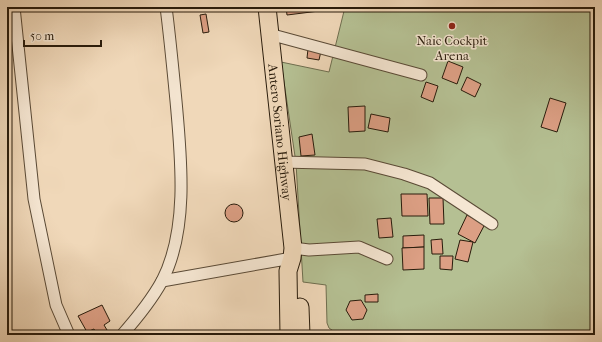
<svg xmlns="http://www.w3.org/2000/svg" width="602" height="342" font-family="'IM FELL French Canon',serif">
<rect width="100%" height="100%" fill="#f0d8b9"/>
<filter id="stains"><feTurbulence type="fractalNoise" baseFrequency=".005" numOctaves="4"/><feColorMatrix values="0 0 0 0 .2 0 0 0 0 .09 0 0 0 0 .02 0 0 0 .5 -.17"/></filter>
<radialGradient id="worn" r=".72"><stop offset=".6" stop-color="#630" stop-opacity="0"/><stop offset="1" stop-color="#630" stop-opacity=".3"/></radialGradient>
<polygon fill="#b5c093" stroke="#6e6e4f" points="345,7 595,7 595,335 339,335 329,328 327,323 326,285 303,282 296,163 281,62 329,72"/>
<g fill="#dc9f84" stroke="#281b0b">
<polygon points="286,7 318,7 319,11 287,15"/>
<polygon points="206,14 209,32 203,33 200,15"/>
<polygon points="308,49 321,51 319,60 307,58"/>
<polygon points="448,61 463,67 457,84 442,78"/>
<polygon points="467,77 481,84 475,97 461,90"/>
<polygon points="426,82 438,86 433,102 421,97"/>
<polygon points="550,98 566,103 557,132 541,127"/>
<polygon points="365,106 365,131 349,132 348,107"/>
<polygon points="371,114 390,118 388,132 368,128"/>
<polygon points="312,134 315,155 301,156 299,137"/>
<polygon points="401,194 427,194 428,216 402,216"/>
<polygon points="429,198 443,198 444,224 430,224"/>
<circle cx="234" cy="213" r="9"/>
<polygon points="467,215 485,224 475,243 458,234"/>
<polygon points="391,218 393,237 379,238 377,219"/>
<polygon points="424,235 424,247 403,248 403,236"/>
<polygon points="442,239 443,254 432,254 431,240"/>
<polygon points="460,240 473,242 468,262 455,259"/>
<polygon points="424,247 424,269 403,270 402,248"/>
<polygon points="440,256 453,256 452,270 440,269"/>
<polygon points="378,294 378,302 365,302 365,295"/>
<polygon points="361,300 367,310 363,319 352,320 346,310 350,301"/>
<polygon points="102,305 110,321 104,325 110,335 97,335 94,329 87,332 78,316"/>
</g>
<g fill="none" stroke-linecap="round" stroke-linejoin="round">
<defs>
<g id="street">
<polyline points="14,7 34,199 56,305 69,335"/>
<polyline points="269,34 421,75"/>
<polyline points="282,162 365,164 404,174 430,183 492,224"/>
<polyline points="293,248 309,250 359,247 387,259"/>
<polyline points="162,281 292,258"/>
<path d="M122,335C137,318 151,301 162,281C189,229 181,157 176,101C173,70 170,38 166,7"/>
</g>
<g id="primary">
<path id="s1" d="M267,7L293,248L292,258L288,271L289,335"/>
<polyline points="300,307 301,335"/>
</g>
</defs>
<use href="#street" stroke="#5a4a36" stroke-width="13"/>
<use href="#primary" stroke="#281b0b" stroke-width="19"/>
<use href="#street" stroke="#f5e6d2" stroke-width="11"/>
<use href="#primary" stroke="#f0d8b9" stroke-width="17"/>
</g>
<circle fill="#8f2418" stroke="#f5e6d2" stroke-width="1.5" cx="452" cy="26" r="4"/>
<g text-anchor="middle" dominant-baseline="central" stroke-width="3" stroke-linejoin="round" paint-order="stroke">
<g font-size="13" fill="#281b0b" stroke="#f5e6d2">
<text x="452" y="40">Naic Cockpit<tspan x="452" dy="15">Arena</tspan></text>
</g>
<g font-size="13" fill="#281b0b" stroke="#f5e6d2">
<text stroke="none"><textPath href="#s1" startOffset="126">Antero Soriano Highway</textPath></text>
</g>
</g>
<rect width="602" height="342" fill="none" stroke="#f0d8b9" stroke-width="24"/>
<rect x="8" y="8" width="586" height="326" fill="none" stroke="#281b0b" stroke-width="2"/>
<rect x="12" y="12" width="578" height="318" fill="none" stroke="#281b0b"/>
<path d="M24 40v6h77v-6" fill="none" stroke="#281b0b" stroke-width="2"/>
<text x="30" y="40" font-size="12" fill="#281b0b" stroke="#f5e6d2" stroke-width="3" paint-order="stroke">50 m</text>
<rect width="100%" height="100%" filter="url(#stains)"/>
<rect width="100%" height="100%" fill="url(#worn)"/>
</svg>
